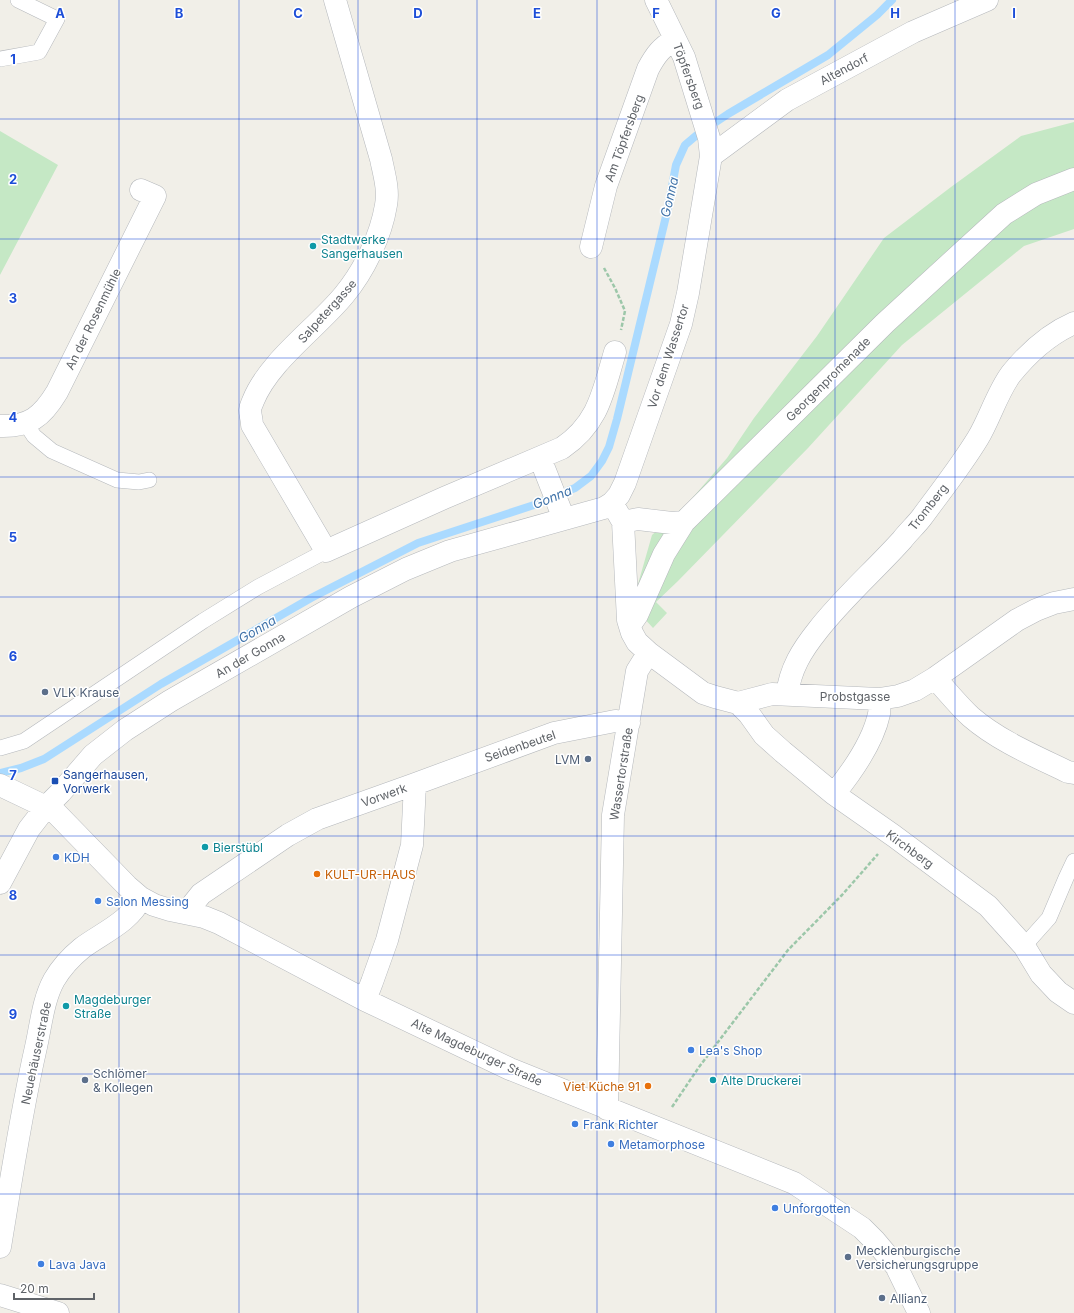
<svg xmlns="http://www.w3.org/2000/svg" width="1074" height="1313" font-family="Inter,sans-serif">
<rect width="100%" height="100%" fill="#f1efe8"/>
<path fill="#c5e8c5" d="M 1074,122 L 1074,229 L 1024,246 L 902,345 L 808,448 L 678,581 L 656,602 L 667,613 L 653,628 L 632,605 L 652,535 L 688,503 L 727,458 L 754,418 L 817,336 L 884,238 L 951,187 L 1021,136 Z
M 0,131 L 58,165 L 0,275 Z"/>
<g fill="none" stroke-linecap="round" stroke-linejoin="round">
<path stroke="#aadaff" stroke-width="8" d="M 0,773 L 21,768 L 44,759 L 161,684 L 311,598 L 418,543 L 534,505 L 575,488 L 591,476 L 602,461 L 609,447 L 617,419 L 668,208 L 676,165 L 685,145 L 698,134 L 728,114 L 828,55 L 877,15 L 892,0"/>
<defs>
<path id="lane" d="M 0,59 L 39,52 L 57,19 L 18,0
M 26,424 L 34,436 L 52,451 L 117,480 L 139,482 L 149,480
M 0,748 L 24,741 L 203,621 L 258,587 L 326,551
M 1024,946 L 1049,918 L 1066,878 L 1074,861"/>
<path id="street" d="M 335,0 L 381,159 C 384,174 389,190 386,205 C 381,236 364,271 344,295 C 316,329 269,361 253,401 C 252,404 250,407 250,410 C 250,414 252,420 252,425 L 326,551 L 444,498 L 562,448 C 599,423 603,392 615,352
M 711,156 L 787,100 L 913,32 L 987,0
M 591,247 L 606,186 L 648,69 C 656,54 661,48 675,39
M 0,426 C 29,427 42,417 57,392 L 155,196 L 141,190
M 540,458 L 564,519
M 612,503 L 623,522 L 628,620 L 632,633 L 637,642 L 649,653 L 703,693 L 715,697 L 738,703 L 772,694 L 879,699 L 898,696 L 915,690 L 935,678 L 1017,620 L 1036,610 L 1054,603 L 1074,599
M 623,522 L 638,519 L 672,523 L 684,522
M 630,625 L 637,615 L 664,554 L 684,522 L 885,323 L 1004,214 L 1036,194 L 1074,179
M 935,678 C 947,691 958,705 971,717 C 999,741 1035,756 1068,772 L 1074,773
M 787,695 C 790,669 802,650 818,630 C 843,598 874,571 902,540 C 908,532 916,525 922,517 C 941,491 961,466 978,438 C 990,418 997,393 1011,374 C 1028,353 1049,334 1074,323
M 738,703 L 749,714 L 764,735 L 783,752 L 834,794 L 894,836 L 988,906 L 1024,946 L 1041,974 L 1058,992 L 1074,1003
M 415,784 L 554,733 L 615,721 L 629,723
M 0,785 L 46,807 L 56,813 L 127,886 L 141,898 L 154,905 L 170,910 L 204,917 L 219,923 L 365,1000 L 510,1069 L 794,1183 L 862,1228 L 875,1241 L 896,1266 L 919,1313
M 834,794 C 851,773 873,742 879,714 C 880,709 879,704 879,699
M 0,883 L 29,829 L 46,807 L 61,792 L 93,755 L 125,730 L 170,701 L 351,597 L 406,569 L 450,551 L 604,508 L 612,503 L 619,495 L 625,483 L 681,324 L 688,293 L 711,156 L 709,138 L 684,57 L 656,0
M 190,914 L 193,904 L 201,894 L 288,835 L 317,819 L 415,784 L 412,845 L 387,940 L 372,982 L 365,1000
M 607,1109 L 613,815 L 637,671 L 642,663 L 649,653
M 0,1247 C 11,1180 21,1113 36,1047 C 41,1025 43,1000 54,980 C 61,968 71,957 82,948 C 102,933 130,922 141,898
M 0,1295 L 58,1313"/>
</defs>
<use href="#lane" stroke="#b5b8bc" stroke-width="16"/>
<use href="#street" stroke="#b5b8bc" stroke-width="23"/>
<path stroke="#9cc7a9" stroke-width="2.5" stroke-dasharray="4 2" stroke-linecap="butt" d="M 604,268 L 615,288 L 625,311 L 621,330
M 672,1107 L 699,1067 L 788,950 L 842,895 L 878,854"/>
<use href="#lane" stroke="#fff" stroke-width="15"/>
<use href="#street" stroke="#fff" stroke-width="22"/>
</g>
<path fill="none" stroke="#1d4ed8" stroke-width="1" stroke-opacity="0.55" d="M 119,0 L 119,1313M 239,0 L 239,1313M 358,0 L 358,1313M 477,0 L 477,1313M 597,0 L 597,1313M 716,0 L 716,1313M 835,0 L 835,1313M 955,0 L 955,1313M 0,119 L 1074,119M 0,239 L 1074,239M 0,358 L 1074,358M 0,477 L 1074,477M 0,597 L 1074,597M 0,716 L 1074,716M 0,836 L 1074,836M 0,955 L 1074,955M 0,1074 L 1074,1074M 0,1194 L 1074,1194"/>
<g fill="#0f9aa8" stroke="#fff" stroke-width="1.5">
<circle cx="313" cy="246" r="4"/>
<circle cx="205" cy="847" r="4"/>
<circle cx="66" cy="1006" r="4"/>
<circle cx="713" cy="1080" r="4"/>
</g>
<g fill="#5c6f8a" stroke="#fff" stroke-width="1.5">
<circle cx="45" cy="692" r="4"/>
<circle cx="588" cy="759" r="4"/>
<circle cx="85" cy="1080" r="4"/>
<circle cx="848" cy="1257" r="4"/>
<circle cx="882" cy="1298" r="4"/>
</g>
<rect fill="#1a4fb4" stroke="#fff" stroke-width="1.5" x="51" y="777" width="8" height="8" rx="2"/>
<g fill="#3f7fe0" stroke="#fff" stroke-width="1.5">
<circle cx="56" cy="857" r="4"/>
<circle cx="98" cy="901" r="4"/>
<circle cx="691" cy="1050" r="4"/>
<circle cx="575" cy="1124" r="4"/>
<circle cx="611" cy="1144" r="4"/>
<circle cx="775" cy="1208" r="4"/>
<circle cx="41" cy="1264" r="4"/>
</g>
<g fill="#e8710a" stroke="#fff" stroke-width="1.5">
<circle cx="317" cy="874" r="4"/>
<circle cx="648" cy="1086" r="4"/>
</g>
<g text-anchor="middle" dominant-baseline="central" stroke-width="3" stroke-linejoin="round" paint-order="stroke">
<g font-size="12" fill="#5f6368" stroke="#fff">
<text transform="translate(844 69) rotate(-28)">Altendorf</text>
<text transform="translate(689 76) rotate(70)">Töpfersberg</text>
<text transform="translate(624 138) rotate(-70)">Am Töpfersberg</text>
<text transform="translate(327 311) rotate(-48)">Salpetergasse</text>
<text transform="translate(93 319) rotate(-64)">An der Rosenmühle</text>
<text transform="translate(668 356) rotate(-72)">Vor dem Wassertor</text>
<text transform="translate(828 379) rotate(-45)">Georgenpromenade</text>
<text transform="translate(928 507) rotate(-52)">Tromberg</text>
<text transform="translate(250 655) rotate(-30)">An der Gonna</text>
<text x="855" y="696">Probstgasse</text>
<text transform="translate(520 746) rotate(-19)">Seidenbeutel</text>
<text transform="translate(621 774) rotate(-81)">Wassertorstraße</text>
<text transform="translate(384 795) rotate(-20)">Vorwerk</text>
<text transform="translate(910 849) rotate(36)">Kirchberg</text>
<text transform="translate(477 1052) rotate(25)">Alte Magdeburger Straße</text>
<text transform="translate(36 1053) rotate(-78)">Neuehäuserstraße</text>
</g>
<g font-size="12" fill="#0d838f" stroke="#fff" text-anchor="start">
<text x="321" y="239">Stadtwerke<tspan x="321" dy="14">Sangerhausen</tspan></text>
<text x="213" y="847">Bierstübl</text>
<text x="74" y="999">Magdeburger<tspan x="74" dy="14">Straße</tspan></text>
<text x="721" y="1080">Alte Druckerei</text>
</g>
<g font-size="12" fill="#4e5e75" stroke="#fff" text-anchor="start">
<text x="53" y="692">VLK Krause</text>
<text x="580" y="759" text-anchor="end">LVM</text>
<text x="93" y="1073">Schlömer<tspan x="93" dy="14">&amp; Kollegen</tspan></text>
<text x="856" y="1250">Mecklenburgische<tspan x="856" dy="14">Versicherungsgruppe</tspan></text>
<text x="890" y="1298">Allianz</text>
</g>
<g font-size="12" fill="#164399" stroke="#fff" text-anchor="start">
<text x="63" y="774">Sangerhausen,<tspan x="63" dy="14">Vorwerk</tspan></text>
</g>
<g font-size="12" fill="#366cbe" stroke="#fff" text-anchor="start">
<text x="64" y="857">KDH</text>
<text x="106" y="901">Salon Messing</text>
<text x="699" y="1050">Lea's Shop</text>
<text x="583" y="1124">Frank Richter</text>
<text x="619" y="1144">Metamorphose</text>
<text x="783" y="1208">Unforgotten</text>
<text x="49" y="1264">Lava Java</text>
</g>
<g font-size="12" fill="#c56008" stroke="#fff" text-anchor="start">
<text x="325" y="874">KULT-UR-HAUS</text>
<text x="640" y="1086" text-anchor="end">Viet Küche 91</text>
</g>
<g font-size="13" font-style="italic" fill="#4174aa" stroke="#fff">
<text transform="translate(669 197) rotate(-77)">Gonna</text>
<text transform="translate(552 497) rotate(-22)">Gonna</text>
<text transform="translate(257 629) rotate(-30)">Gonna</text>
</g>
</g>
<g font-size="13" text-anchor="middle" font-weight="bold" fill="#1d4ed8" stroke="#fff" stroke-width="3" stroke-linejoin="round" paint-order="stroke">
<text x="60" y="18">A</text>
<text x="179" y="18">B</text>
<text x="298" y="18">C</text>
<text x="418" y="18">D</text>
<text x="537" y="18">E</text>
<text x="656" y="18">F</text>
<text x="776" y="18">G</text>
<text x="895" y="18">H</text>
<text x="1014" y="18">I</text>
<text x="13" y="64">1</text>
<text x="13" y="184">2</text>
<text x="13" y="303">3</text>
<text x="13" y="422">4</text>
<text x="13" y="542">5</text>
<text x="13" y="661">6</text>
<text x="13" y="780">7</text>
<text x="13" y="900">8</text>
<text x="13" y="1019">9</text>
</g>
<path d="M14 1293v6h80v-6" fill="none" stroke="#5f6368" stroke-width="2"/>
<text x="20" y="1293" font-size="12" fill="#5f6368" stroke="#ffffff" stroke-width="3" paint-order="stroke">20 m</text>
</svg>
